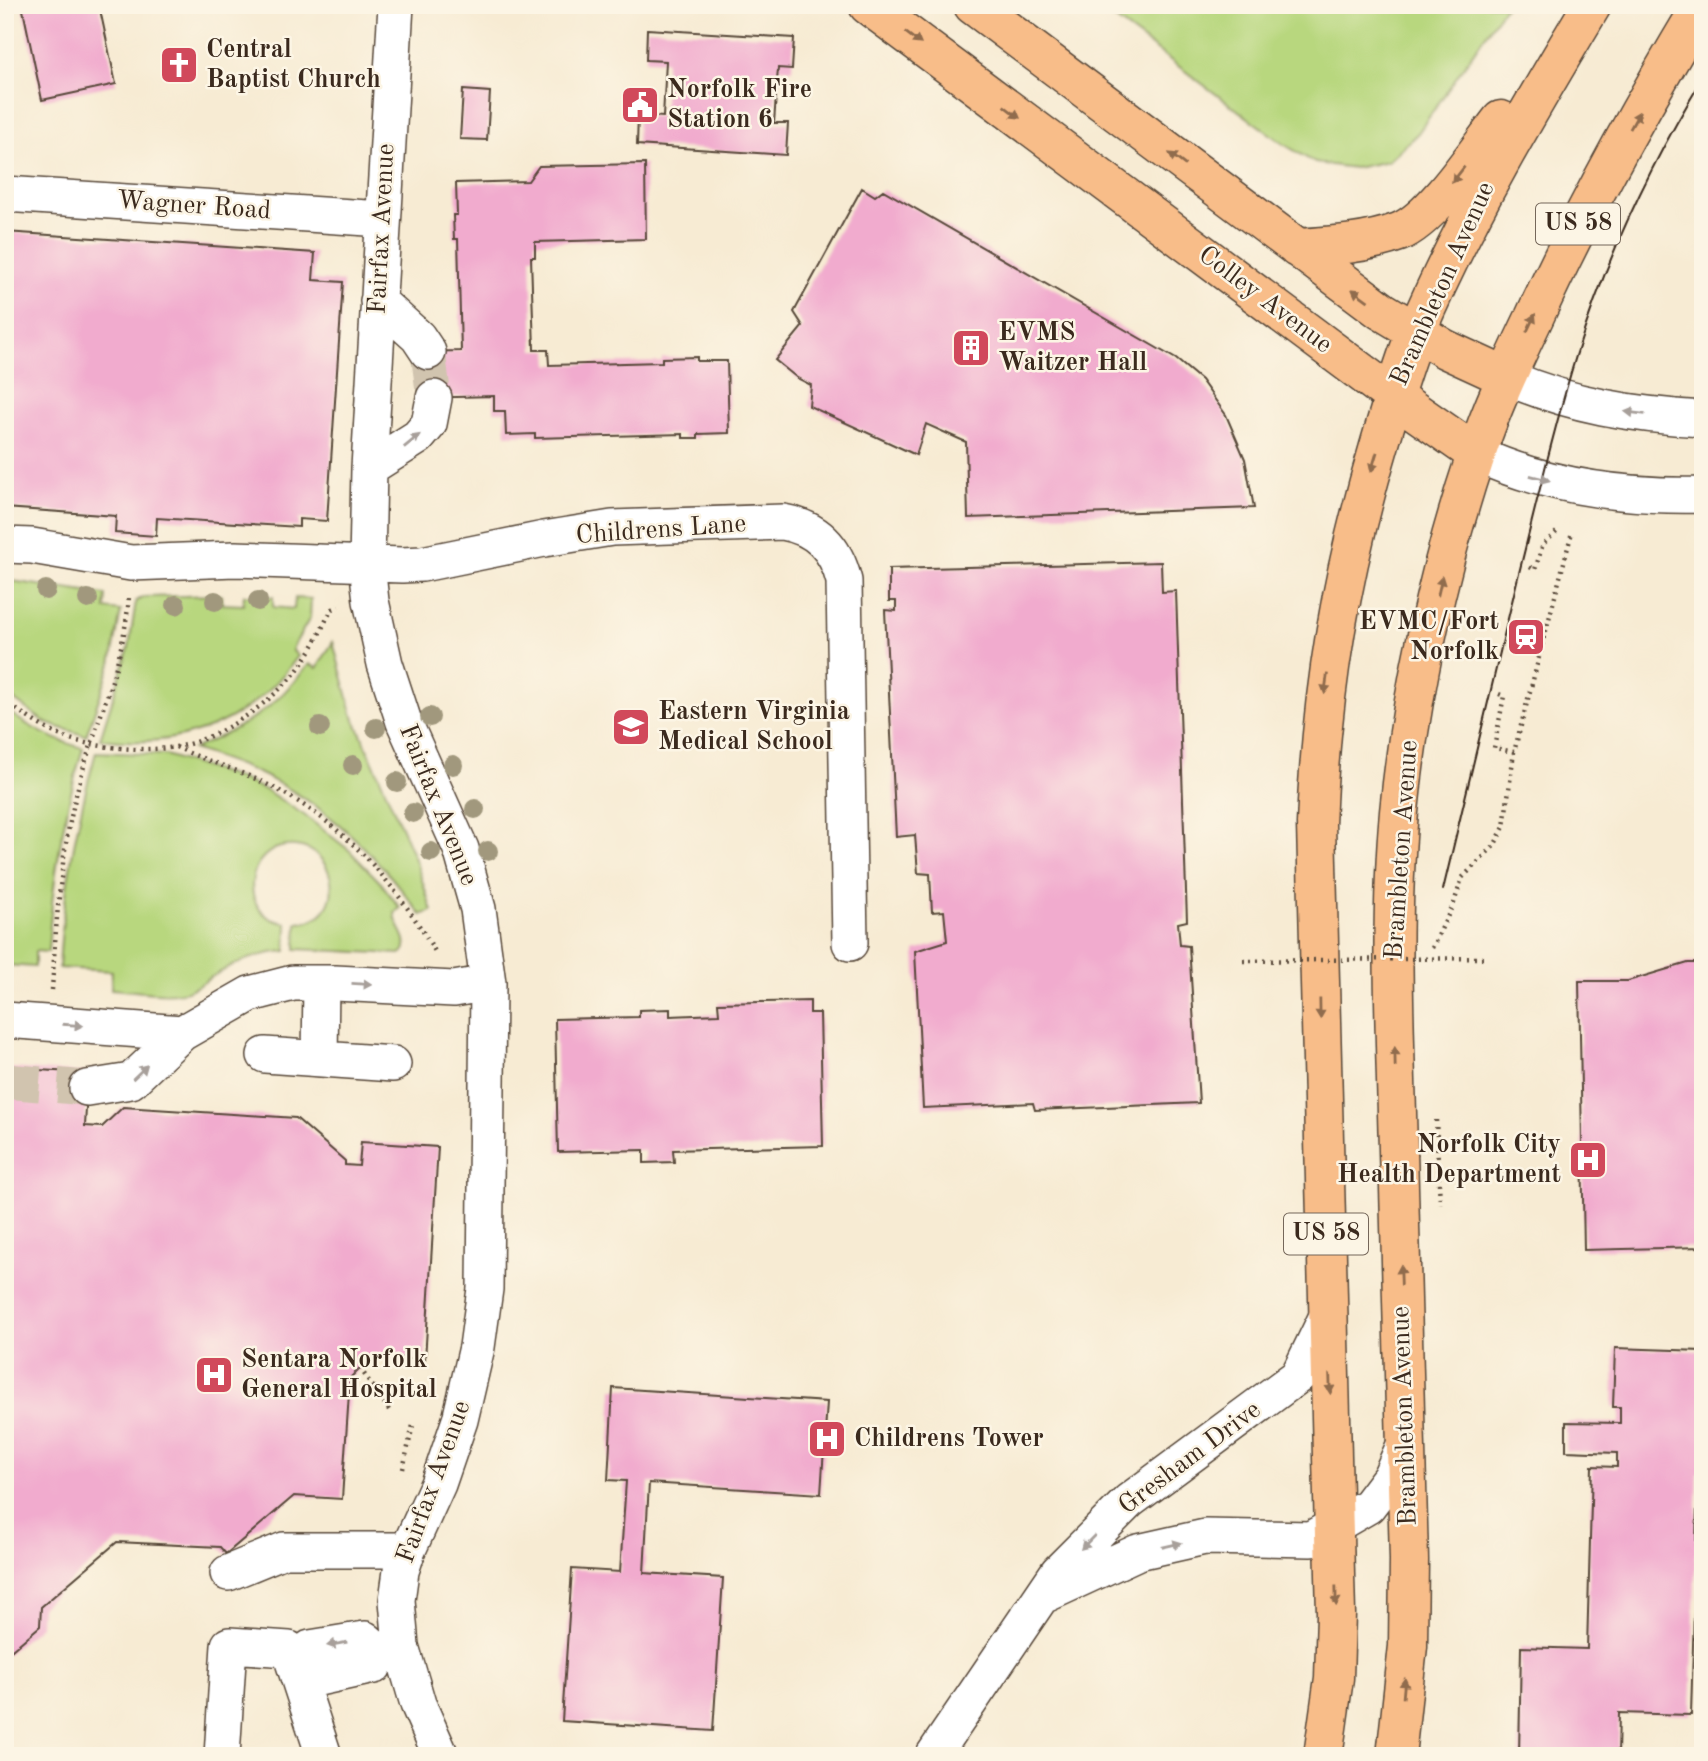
<svg xmlns="http://www.w3.org/2000/svg" width="1708" height="1761" font-family="'Old Standard TT',serif">
<rect width="100%" height="100%" fill="#fcf5e5"/>
<filter id="ink" filterUnits="userSpaceOnUse"><feTurbulence type="fractalNoise" baseFrequency=".0143" numOctaves="2"/><feDisplacementMap in="SourceGraphic" scale="14" xChannelSelector="R" yChannelSelector="G"/><feConvolveMatrix kernelMatrix="1 2 1 2 8 2 1 2 1" color-interpolation-filters="sRGB"/></filter>
<filter id="wash" filterUnits="userSpaceOnUse"><feTurbulence type="fractalNoise" baseFrequency=".00686" numOctaves="4" result="noise"/><feDisplacementMap in="SourceGraphic" scale="28" xChannelSelector="R" yChannelSelector="G"/><feGaussianBlur stdDeviation="1.57" result="paint"/><feColorMatrix in="noise" values="0 0 0 0 0 0 0 0 0 0 0 0 0 0 0 0 0 1.4 0 .05"/><feComposite in="paint" operator="in"/></filter>
<g filter="url(#wash)">
<rect width="100%" height="100%" fill="#f7ebd3"/>
<path fill="#b8d77e" stroke="#7a804e" stroke-width="2" d="M 1096,5 L 1506,5 L 1418,133 L 1388,161 L 1355,168 L 1315,163 L 1282,143 Z
M 5,580 L 106,595 L 105,609 L 121,611 L 111,664 L 86,736 L 46,723 L 5,693 Z
M 221,595 L 222,604 L 243,605 L 244,595 L 273,597 L 273,607 L 294,609 L 295,598 L 311,599 L 310,618 L 293,647 L 293,651 L 298,656 C 251,723 180,750 100,739 L 129,647 L 136,601 L 144,597 Z
M 333,642 L 352,713 L 415,859 L 432,911 L 421,915 C 382,862 337,814 278,783 C 251,768 222,759 193,749 C 246,726 273,710 309,664 L 317,668 Z
M 5,709 C 29,728 53,740 83,748 C 63,815 52,882 48,952 L 35,951 L 35,967 L 5,965 Z
M 96,752 L 166,755 L 241,779 L 267,791 L 304,815 L 349,850 L 381,883 L 400,908 L 395,913 C 395,928 410,936 404,951 L 400,954 L 296,949 L 297,923 C 348,921 339,849 295,846 C 243,842 236,919 287,923 L 286,951 C 261,953 236,962 215,975 C 206,980 197,988 187,991 C 168,997 132,990 111,989 L 112,971 L 59,968 C 63,893 76,823 96,752 Z"/>
<g id="blocks">
<path fill="#f1abce" d="M 22,5 L 99,5 L 116,84 L 42,100 Z
M 647,29 L 794,38 L 792,69 L 778,68 L 774,123 L 788,123 L 786,155 L 637,145 L 638,115 L 663,117 L 666,61 L 646,60 Z
M 463,90 L 490,92 L 487,140 L 460,139 Z
M 645,164 L 646,239 L 535,242 L 535,257 L 531,257 L 534,350 L 548,350 L 549,365 L 662,362 L 662,358 L 697,357 L 697,361 L 727,361 L 729,433 L 698,434 L 698,438 L 683,438 L 683,434 L 535,438 L 535,434 L 506,435 L 505,411 L 494,411 L 494,396 L 418,398 L 416,352 L 461,351 L 458,239 L 454,239 L 453,215 L 457,215 L 456,183 L 528,181 L 539,166 Z
M 862,188 L 875,196 L 883,190 L 1176,359 L 1201,380 L 1226,415 L 1245,459 L 1254,508 L 968,518 L 966,442 L 926,424 L 916,455 L 809,406 L 811,385 L 797,378 L 775,360 L 803,326 L 794,312 Z
M 5,232 L 315,253 L 313,280 L 343,282 L 327,521 L 299,519 L 299,527 L 157,518 L 156,536 L 115,533 L 116,516 L 5,508 Z
M 1161,562 L 1162,592 L 1176,591 L 1187,921 L 1178,923 L 1180,945 L 1189,946 L 1199,1103 L 1035,1110 L 1033,1103 L 923,1108 L 915,951 L 947,941 L 944,911 L 932,912 L 930,874 L 918,873 L 915,835 L 896,837 L 885,610 L 896,611 L 896,601 L 889,601 L 889,569 Z
M 1688,963 L 1703,963 L 1703,1247 L 1584,1250 L 1579,981 L 1628,981 Z
M 810,1001 L 810,1013 L 820,1013 L 823,1146 L 673,1150 L 674,1162 L 644,1163 L 644,1150 L 558,1152 L 555,1019 L 639,1017 L 639,1010 L 670,1009 L 670,1016 L 719,1014 L 718,1003 Z
M 5,1068 L 88,1073 L 85,1126 L 102,1127 L 123,1107 L 296,1118 L 345,1161 L 345,1165 L 359,1166 L 361,1142 L 438,1147 L 425,1360 L 372,1356 L 350,1378 L 342,1499 L 294,1496 L 226,1554 L 220,1547 L 117,1542 L 41,1607 L 40,1626 L 5,1656 Z
M 1615,1348 L 1703,1351 L 1703,1473 L 1698,1473 L 1691,1715 L 1619,1713 L 1618,1756 L 1519,1756 L 1521,1647 L 1587,1649 L 1592,1466 L 1617,1467 L 1617,1453 L 1566,1451 L 1566,1422 L 1620,1423 L 1620,1407 L 1613,1407 Z
M 613,1388 L 827,1402 L 821,1494 L 649,1483 L 644,1573 L 723,1578 L 713,1731 L 562,1721 L 572,1569 L 620,1572 L 626,1481 L 608,1480 Z"/>
</g>
</g>
<g filter="url(#ink)">
<use href="#blocks" fill-opacity="0" stroke="#574739" stroke-width="2"/>
<g fill="none" stroke-linecap="round" stroke-linejoin="round">
<path stroke="#d1c4af" stroke-width="35" stroke-dasharray="35 18" stroke-linecap="butt" d="M 428,352 L 434,398
M 5,1081 L 87,1088"/>
<defs>
<path id="minor" d="M 396,5 L 369,468 L 367,565 L 371,601 L 385,664 L 404,722 L 461,849 L 478,909 L 488,983 L 485,1289 L 477,1347 L 460,1420 L 438,1484 L 408,1550 L 401,1571 L 397,1600 L 401,1646 L 418,1704 L 441,1756
M 5,194 L 383,219
M 378,301 L 418,337 L 428,352
M 1506,377 C 1570,405 1634,415 1703,419
M 1476,454 C 1547,487 1625,497 1703,495
M 369,468 L 418,437 L 429,424 L 434,398
M 5,545 L 32,546 L 131,563 L 235,559 L 402,565 L 422,564 L 544,539 L 612,528 L 783,522 C 817,528 836,548 844,581 L 850,943
M 5,1020 L 182,1033 L 250,994 L 293,983 L 335,983 L 454,989 L 488,983
M 265,1055 L 393,1064
M 320,1059 L 321,983
M 87,1088 L 131,1081 L 182,1033
M 228,1573 L 284,1550 L 408,1550
M 1047,1594 L 1138,1552 L 1205,1537 L 1311,1539 L 1368,1506 L 1390,1477 L 1406,1441
M 305,1666 L 310,1648 L 365,1639 L 379,1651
M 305,1666 L 319,1678 L 374,1666 L 379,1651
M 222,1756 L 229,1645 L 289,1649 L 324,1756
M 933,1756 L 1058,1572 L 1129,1501 L 1298,1376 L 1328,1314"/>
<path id="major" d="M 868,5 L 1393,396 L 1476,454
M 973,5 L 1382,311 L 1445,349 L 1506,377
M 1297,248 C 1331,246 1367,244 1399,232 C 1433,219 1478,149 1501,120
M 1323,1756 L 1334,1678 L 1336,1614 L 1316,824 C 1321,691 1342,570 1380,443 C 1391,406 1401,368 1416,332 C 1465,218 1528,112 1592,5
M 1396,1756 L 1408,1646 L 1409,1560 C 1406,1411 1400,1262 1397,1113 C 1394,1013 1390,912 1399,812 C 1410,696 1439,565 1476,455 C 1491,409 1512,364 1533,320 C 1582,212 1640,108 1702,5"/>
</defs>
<use href="#minor" stroke="#574739" stroke-width="38"/>
<use href="#major" stroke="#574739" stroke-width="41"/>
<path stroke="#574739" stroke-width="4.5" stroke-dasharray="2 5" stroke-linecap="butt" d="M 1530,567 L 1535,570 L 1543,544 L 1560,529
M 1499,694 L 1504,696 L 1494,748 L 1514,752
M 5,701 C 23,714 43,729 64,737 C 95,748 143,752 176,747 C 217,740 270,704 296,672 C 309,655 319,635 328,616 L 333,609 L 339,607
M 176,747 C 203,760 233,768 260,781 C 340,818 393,879 436,953
M 1432,948 L 1454,903 L 1462,878 L 1494,846 L 1504,827 L 1514,752 L 1572,532
M 52,990 C 56,924 60,859 76,795 C 93,728 124,666 129,596
M 1436,1120 L 1440,1204
M 360,1368 L 389,1410
M 403,1469 L 413,1425"/>
<use href="#minor" stroke="#fff" stroke-width="35"/>
<use href="#major" stroke="#f8bd89" stroke-width="38"/>
<path stroke="#3b2a1e" stroke-width="2" d="M 1443,890 C 1468,787 1492,684 1517,581 C 1536,506 1553,430 1576,356 C 1606,259 1650,165 1703,78"/>
<path stroke="#574739" stroke-width="4.5" stroke-dasharray="2 5" stroke-linecap="butt" d="M 1243,961 L 1484,958"/>
</g>
<g fill="#a1987d">
<circle cx="46" cy="590" r="10"/>
<circle cx="88" cy="599" r="10"/>
<circle cx="215" cy="601" r="10"/>
<circle cx="258" cy="601" r="10"/>
<circle cx="176" cy="605" r="10"/>
<circle cx="430" cy="717" r="10"/>
<circle cx="320" cy="727" r="10"/>
<circle cx="376" cy="728" r="10"/>
<circle cx="353" cy="765" r="10"/>
<circle cx="453" cy="765" r="10"/>
<circle cx="397" cy="782" r="10"/>
<circle cx="475" cy="809" r="10"/>
<circle cx="413" cy="813" r="10"/>
<circle cx="488" cy="851" r="10"/>
<circle cx="431" cy="852" r="10"/>
</g>
<defs><path id="oneway-solid" d="M-6-.8H1V-3.2L6.5 0L1 3.2V.8H-6Z" transform="scale(1.75)"/></defs>
<g fill="#906c4e">
<use href="#oneway-solid" transform="translate(913 38) rotate(37)"/>
<use href="#oneway-solid" transform="translate(1012 112) rotate(37)"/>
<use href="#oneway-solid" transform="translate(1635 120) rotate(-61)"/>
<use href="#oneway-solid" transform="translate(1177 159) rotate(-143)"/>
<use href="#oneway-solid" transform="translate(1458 175) rotate(128)"/>
<use href="#oneway-solid" transform="translate(1360 295) rotate(-144)"/>
<use href="#oneway-solid" transform="translate(1531 323) rotate(-65)"/>
<use href="#oneway-solid" transform="translate(1374 462) rotate(107)"/>
<use href="#oneway-solid" transform="translate(1440 586) rotate(-77)"/>
<use href="#oneway-solid" transform="translate(1326 684) rotate(98)"/>
<use href="#oneway-solid" transform="translate(1320 1009) rotate(89)"/>
<use href="#oneway-solid" transform="translate(1395 1057) rotate(-91)"/>
<use href="#oneway-solid" transform="translate(1401 1275) rotate(-92)"/>
<use href="#oneway-solid" transform="translate(1330 1384) rotate(88)"/>
<use href="#oneway-solid" transform="translate(1336 1596) rotate(89)"/>
<use href="#oneway-solid" transform="translate(1404 1688) rotate(-85)"/>
</g>
<g fill="#a79f9a">
<use href="#oneway-solid" transform="translate(1635 413) rotate(-173)"/>
<use href="#oneway-solid" transform="translate(412 441) rotate(-39)"/>
<use href="#oneway-solid" transform="translate(1540 478) rotate(15)"/>
<use href="#oneway-solid" transform="translate(362 984) rotate(3)"/>
<use href="#oneway-solid" transform="translate(73 1025) rotate(4)"/>
<use href="#oneway-solid" transform="translate(140 1072) rotate(-44)"/>
<use href="#oneway-solid" transform="translate(1088 1542) rotate(135)"/>
<use href="#oneway-solid" transform="translate(1172 1545) rotate(-13)"/>
<use href="#oneway-solid" transform="translate(337 1644) rotate(170)"/>
</g>
</g>
<defs>
<symbol id="church-square" viewBox="-11 -11 22 22"><rect x="-9" y="-9" width="18" height="18" rx="4" fill="#d1495b" stroke="#fcf5e5"/><path d="M-1.2-6h2.4v3.5h3.3v2.4h-3.3V6h-2.4V-.1h-3.3v-2.4h3.3Z" fill="#fff"/></symbol>
<symbol id="civic-square" viewBox="-11 -11 22 22"><rect x="-9" y="-9" width="18" height="18" rx="4" fill="#d1495b" stroke="#fcf5e5"/><path d="M-.6-6.5H3V-4.5H.6V-3L4-1V1h2V6H-6V1h2V-1L-.6-3ZM-1.2 2.5V6h2.4V2.5Z" fill="#fff"/></symbol>
<symbol id="building-square" viewBox="-11 -11 22 22"><rect x="-9" y="-9" width="18" height="18" rx="4" fill="#d1495b" stroke="#fcf5e5"/><path d="M-4-6H4V6H1V3H-1V6H-4ZM-2.5-4.3h1.7v1.8h-1.7ZM.8-4.3h1.7v1.8H.8ZM-2.5-1h1.7V.8h-1.7ZM.8-1h1.7V.8H.8Z" fill="#fff"/></symbol>
<symbol id="station-square" viewBox="-11 -11 22 22"><rect x="-9" y="-9" width="18" height="18" rx="4" fill="#d1495b" stroke="#fcf5e5"/><path d="M-3-6H3Q5-6 5-4V2Q5 4 3 4L4.5 6H3L1.5 4h-3L-3 6H-4.5L-3 4Q-5 4-5 2V-4Q-5-6-3-6ZM-3.5-4v3h7v-3ZM-3.5 1v1.5H-2V1ZM2 1v1.5H3.5V1Z" fill="#fff"/></symbol>
<symbol id="university-square" viewBox="-11 -11 22 22"><rect x="-9" y="-9" width="18" height="18" rx="4" fill="#d1495b" stroke="#fcf5e5"/><path d="M0-5L7-2L0 1L-7-2ZM-4 1L0 2.5L4 1V4Q0 6-4 4Z" fill="#fff"/></symbol>
<symbol id="hospital-square" viewBox="-11 -11 22 22"><rect x="-9" y="-9" width="18" height="18" rx="4" fill="#d1495b" stroke="#fcf5e5"/><path d="M-5-5h3v3.5h4V-5h3V5h-3V1.5h-4V5h-3Z" fill="#fff"/></symbol>
</defs>
<g fill-rule="evenodd">
<use href="#church-square" x="157" y="43" width="44" height="44"/>
<use href="#civic-square" x="618" y="83" width="44" height="44"/>
<use href="#building-square" x="949" y="326" width="44" height="44"/>
<use href="#station-square" x="1504" y="615" width="44" height="44"/>
<use href="#university-square" x="609" y="705" width="44" height="44"/>
<use href="#hospital-square" x="1566" y="1138" width="44" height="44"/>
<use href="#hospital-square" x="192" y="1353" width="44" height="44"/>
<use href="#hospital-square" x="805" y="1417" width="44" height="44"/>
</g>
<g text-anchor="middle" dominant-baseline="central" stroke-width="5" stroke-linejoin="round" paint-order="stroke">
<g fill="#fcf5e5" stroke="#75675a" stroke-width="2">
<rect x="1536" y="203.5" width="84" height="41" rx="5"/>
<rect x="1284" y="1213.5" width="84" height="41" rx="5"/>
</g>
<g font-size="24" font-weight="bold" fill="#3b2a1e">
<text x="1578" y="224">US 58</text>
<text x="1326" y="1234">US 58</text>
</g>
<g font-size="26" font-weight="bold" fill="#3b2a1e" stroke="#fcf5e5" text-anchor="start">
<text x="206" y="50">Central<tspan x="206" dy="30">Baptist Church</tspan></text>
<text x="667" y="90">Norfolk Fire<tspan x="667" dy="30">Station 6</tspan></text>
<text x="998" y="333">EVMS<tspan x="998" dy="30">Waitzer Hall</tspan></text>
<text x="1499" y="622" text-anchor="end">EVMC/Fort<tspan x="1499" dy="30">Norfolk</tspan></text>
<text x="658" y="712">Eastern Virginia<tspan x="658" dy="30">Medical School</tspan></text>
<text x="1561" y="1145" text-anchor="end">Norfolk City<tspan x="1561" dy="30">Health Department</tspan></text>
<text x="241" y="1360">Sentara Norfolk<tspan x="241" dy="30">General Hospital</tspan></text>
<text x="854" y="1439">Childrens Tower</text>
</g>
<g font-size="26" fill="#3b2a1e" stroke="#fcf5e5">
<text transform="translate(194 206) rotate(4)">Wagner Road</text>
<text transform="translate(382 229) rotate(-87)">Fairfax Avenue</text>
<text transform="translate(1443 284) rotate(-66)">Brambleton Avenue</text>
<text transform="translate(1265 300) rotate(37)">Colley Avenue</text>
<text transform="translate(661 530) rotate(-4)">Childrens Lane</text>
<text transform="translate(438 805) rotate(68)">Fairfax Avenue</text>
<text transform="translate(1402 850) rotate(-86)">Brambleton Avenue</text>
<text transform="translate(1405 1416) rotate(-92)">Brambleton Avenue</text>
<text transform="translate(1190 1458) rotate(-37)">Gresham Drive</text>
<text transform="translate(434 1482) rotate(-70)">Fairfax Avenue</text>
</g>
</g>
<rect width="1708" height="1761" fill="none" stroke="#fcf5e5" stroke-width="28"/>
</svg>
